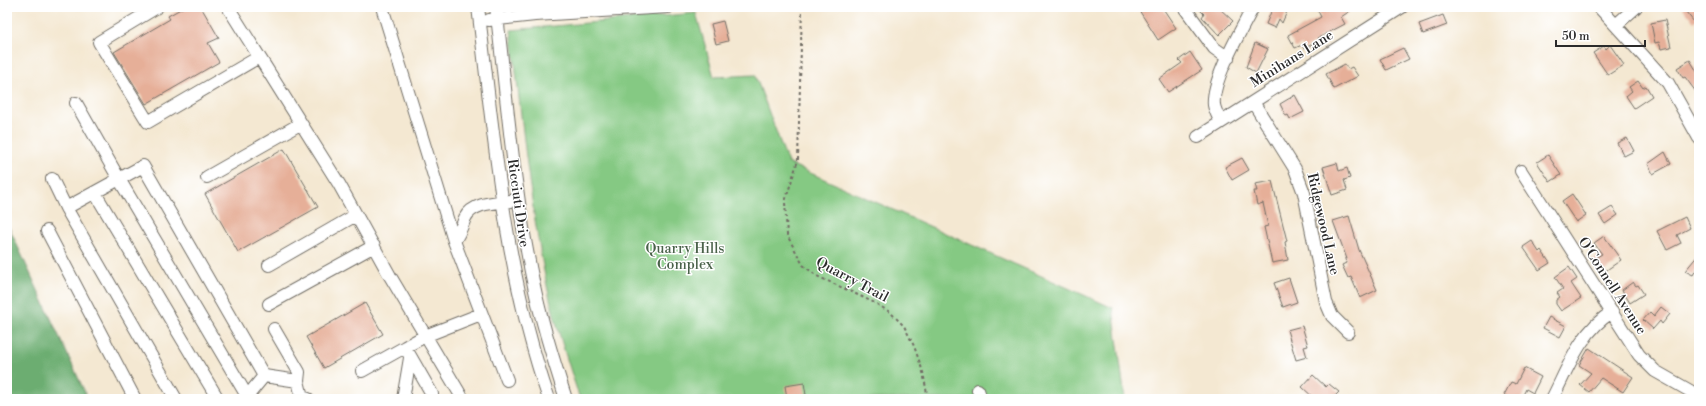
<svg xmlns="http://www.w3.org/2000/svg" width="1706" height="406" font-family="'Libre Bodoni',serif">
<rect width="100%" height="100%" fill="#fff"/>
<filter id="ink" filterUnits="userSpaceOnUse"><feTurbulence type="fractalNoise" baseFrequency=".025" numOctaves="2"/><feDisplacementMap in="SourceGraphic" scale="8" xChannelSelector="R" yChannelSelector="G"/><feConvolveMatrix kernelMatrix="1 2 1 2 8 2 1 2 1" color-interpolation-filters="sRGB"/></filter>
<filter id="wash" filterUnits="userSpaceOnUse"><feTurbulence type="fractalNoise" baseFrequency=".012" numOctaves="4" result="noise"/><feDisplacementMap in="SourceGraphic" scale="16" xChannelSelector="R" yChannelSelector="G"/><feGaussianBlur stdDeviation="0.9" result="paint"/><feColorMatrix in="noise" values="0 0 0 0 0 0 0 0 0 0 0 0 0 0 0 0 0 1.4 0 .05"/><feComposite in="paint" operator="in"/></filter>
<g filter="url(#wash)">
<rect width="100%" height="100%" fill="#f4e8d2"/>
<path fill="#85c983" stroke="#587a57" d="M 696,13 L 714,77 L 755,75 L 788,163 L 1113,308 L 1125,399 L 580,399 C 566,357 552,314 544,271 C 528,191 521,110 511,30 Z"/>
<path fill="#6cad71" stroke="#4c6c4e" d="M 7,223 L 88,399 L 7,399 Z"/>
<g id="blocks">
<path fill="#e6af98" d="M 184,7 L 201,7 L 219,38 L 208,43 L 219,62 L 146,104 L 114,52 L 170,19 L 168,16 Z
M 1137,7 L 1162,7 L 1176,28 L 1158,40 Z
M 1197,7 L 1218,7 L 1233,21 L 1219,35 L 1202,17 L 1204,14 Z
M 1273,7 L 1289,7 L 1282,23 L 1279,19 L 1275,28 L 1266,24 Z
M 1316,7 L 1356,7 L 1341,17 L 1345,24 L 1318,38 L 1319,40 L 1304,49 L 1302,45 L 1295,48 L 1288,35 L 1321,17 Z
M 1682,7 L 1699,7 L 1699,17 L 1694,22 Z
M 1443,15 L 1447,25 L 1423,34 L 1419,24 Z
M 1665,20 L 1671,47 L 1661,49 L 1659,42 L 1655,43 L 1651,23 Z
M 723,21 L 728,41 L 716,44 L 711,24 Z
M 1255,43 L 1268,49 L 1256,73 L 1246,67 Z
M 1610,45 L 1624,65 L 1608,75 L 1593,53 L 1604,46 L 1606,49 Z
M 1403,48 L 1409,59 L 1386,70 L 1380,59 Z
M 1190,52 L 1202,70 L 1168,92 L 1159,79 L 1182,63 L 1179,60 Z
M 1690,60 L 1699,75 L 1699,96 L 1685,77 L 1683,78 L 1677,68 Z
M 1345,64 L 1348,69 L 1352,67 L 1358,76 L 1334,89 L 1326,74 Z
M 1638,81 L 1643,88 L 1646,86 L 1652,96 L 1634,108 L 1626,96 L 1632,91 L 1629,87 Z
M 1295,95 L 1304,112 L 1290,119 L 1288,115 L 1286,116 L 1280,104 Z
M 1627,138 L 1634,151 L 1624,156 L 1617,143 Z
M 284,149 L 318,207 L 238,252 L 205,194 Z
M 1665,152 L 1671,164 L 1653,174 L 1648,164 Z
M 1548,155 L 1561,175 L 1550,182 L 1537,162 Z
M 1242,158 L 1249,170 L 1232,180 L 1225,167 Z
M 1337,163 L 1339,171 L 1347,168 L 1350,178 L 1344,180 L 1347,190 L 1332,195 L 1323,167 Z
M 1272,181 L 1287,241 L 1285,242 L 1288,260 L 1272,263 L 1264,227 L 1268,226 L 1263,203 L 1257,205 L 1254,191 L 1257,191 L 1255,184 Z
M 1572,194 L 1586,215 L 1576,222 L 1562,201 Z
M 1612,207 L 1618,215 L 1605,224 L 1599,215 Z
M 1349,216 L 1359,250 L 1377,290 L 1360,298 L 1351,277 L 1348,278 L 1342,265 L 1346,263 L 1345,259 L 1347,259 L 1333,221 Z
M 1685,217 L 1690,228 L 1677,235 L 1681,243 L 1667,250 L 1657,231 Z
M 1604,236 L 1621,260 L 1601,274 L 1592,260 L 1602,254 L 1594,243 Z
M 1532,241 L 1539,252 L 1541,250 L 1550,263 L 1539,270 L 1523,247 Z
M 1699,254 L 1699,265 L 1693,275 L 1685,271 Z
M 1569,267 L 1577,279 L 1571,283 L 1581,298 L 1561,311 L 1556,304 L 1556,300 L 1560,297 L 1557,293 L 1563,289 L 1555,277 Z
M 1289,278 L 1297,302 L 1283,307 L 1274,283 Z
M 1633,282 L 1636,286 L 1638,285 L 1644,294 L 1630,303 L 1622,290 Z
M 365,303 L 383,334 L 324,368 L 306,337 Z
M 1661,307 L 1670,314 L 1662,324 L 1660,321 L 1653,329 L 1643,320 L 1650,312 L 1654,316 Z
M 1549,317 L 1566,326 L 1560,337 L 1543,328 Z
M 1302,326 L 1308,346 L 1304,347 L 1307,357 L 1296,360 L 1287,330 Z
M 1589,348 L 1633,377 L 1623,392 L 1601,378 L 1589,392 L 1580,385 L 1591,373 L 1579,365 Z
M 1524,368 L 1541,377 L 1533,393 L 1526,389 L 1521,399 L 1512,399 L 1504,395 L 1511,382 L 1516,384 Z
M 1313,375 L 1326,387 L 1329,384 L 1339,392 L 1332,399 L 1315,399 L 1302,387 Z
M 804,383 L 806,395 L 787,398 L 785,386 Z"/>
</g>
</g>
<g filter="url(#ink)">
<use href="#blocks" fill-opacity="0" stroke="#716d65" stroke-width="1"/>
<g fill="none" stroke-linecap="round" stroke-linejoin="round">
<defs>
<path id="minor" d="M 157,7 L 99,42 L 148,122 L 259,57
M 228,7 L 339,184 L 390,276 L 463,399
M 382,7 L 454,241 L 507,380
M 478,7 C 494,139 505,273 549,399
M 496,7 C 507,100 514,194 534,286 C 542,324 554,362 566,399
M 1184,7 L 1214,48 L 1228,58
M 1599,7 L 1668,83 L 1699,138
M 489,20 L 535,15 L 668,7
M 1616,25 L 1636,7
M 1253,102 L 1295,169 L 1304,193 L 1326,302 L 1332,316 L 1348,332
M 76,103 L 119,179 L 247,396
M 1221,122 C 1218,116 1215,111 1214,105 C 1211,81 1242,29 1253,7
M 1198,137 L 1402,7
M 1521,171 L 1639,355 L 1655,371 L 1699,396
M 207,177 L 300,124
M 52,179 L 66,208
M 95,193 L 218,399
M 47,231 L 135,399
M 454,241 C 459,235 462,226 465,218 C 473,202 495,203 511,201
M 269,265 L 356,215
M 269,304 L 374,246
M 274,329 L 299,372 L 298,381 L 302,397 L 308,399
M 362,371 L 405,347
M 978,390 L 981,399
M 176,399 L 66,208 L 143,166 L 264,376 L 298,381
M 245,399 L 264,376
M 403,399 L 410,358
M 432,399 L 432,394 L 405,347 L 425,336 L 481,314
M 1552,399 C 1568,368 1580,332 1612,312"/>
</defs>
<use href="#minor" stroke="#716d65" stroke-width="14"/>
<path stroke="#716d65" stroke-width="2" stroke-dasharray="3 3" stroke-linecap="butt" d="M 802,7 L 798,160 L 785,202 L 787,235 L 803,265 L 817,276 L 873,302 L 890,312 L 904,326 L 914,346 L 923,372 L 928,399"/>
<use href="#minor" stroke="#fff" stroke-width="12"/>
</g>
</g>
<g text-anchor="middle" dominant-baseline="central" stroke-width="3" stroke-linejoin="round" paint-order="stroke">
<g font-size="14" fill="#2b2b2b" stroke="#fff">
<text transform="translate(1292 59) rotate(-32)">Minihans Lane</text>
<text transform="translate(518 203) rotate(82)">Ricciuti Drive</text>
<text transform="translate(1323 224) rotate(77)">Ridgewood Lane</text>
<text transform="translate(852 280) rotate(28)">Quarry Trail</text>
<text transform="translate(1612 286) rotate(57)">O'Connell Avenue</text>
</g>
<g font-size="14" fill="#4a624a" stroke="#fff">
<text x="685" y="249">Quarry Hills<tspan x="685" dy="16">Complex</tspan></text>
</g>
</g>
<rect width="1706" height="406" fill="none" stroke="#fff" stroke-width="24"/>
<path d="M1556 40v6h89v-6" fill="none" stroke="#2b2b2b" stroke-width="2"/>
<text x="1562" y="40" font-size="12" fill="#2b2b2b" stroke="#ffffff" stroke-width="3" paint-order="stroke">50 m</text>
</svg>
